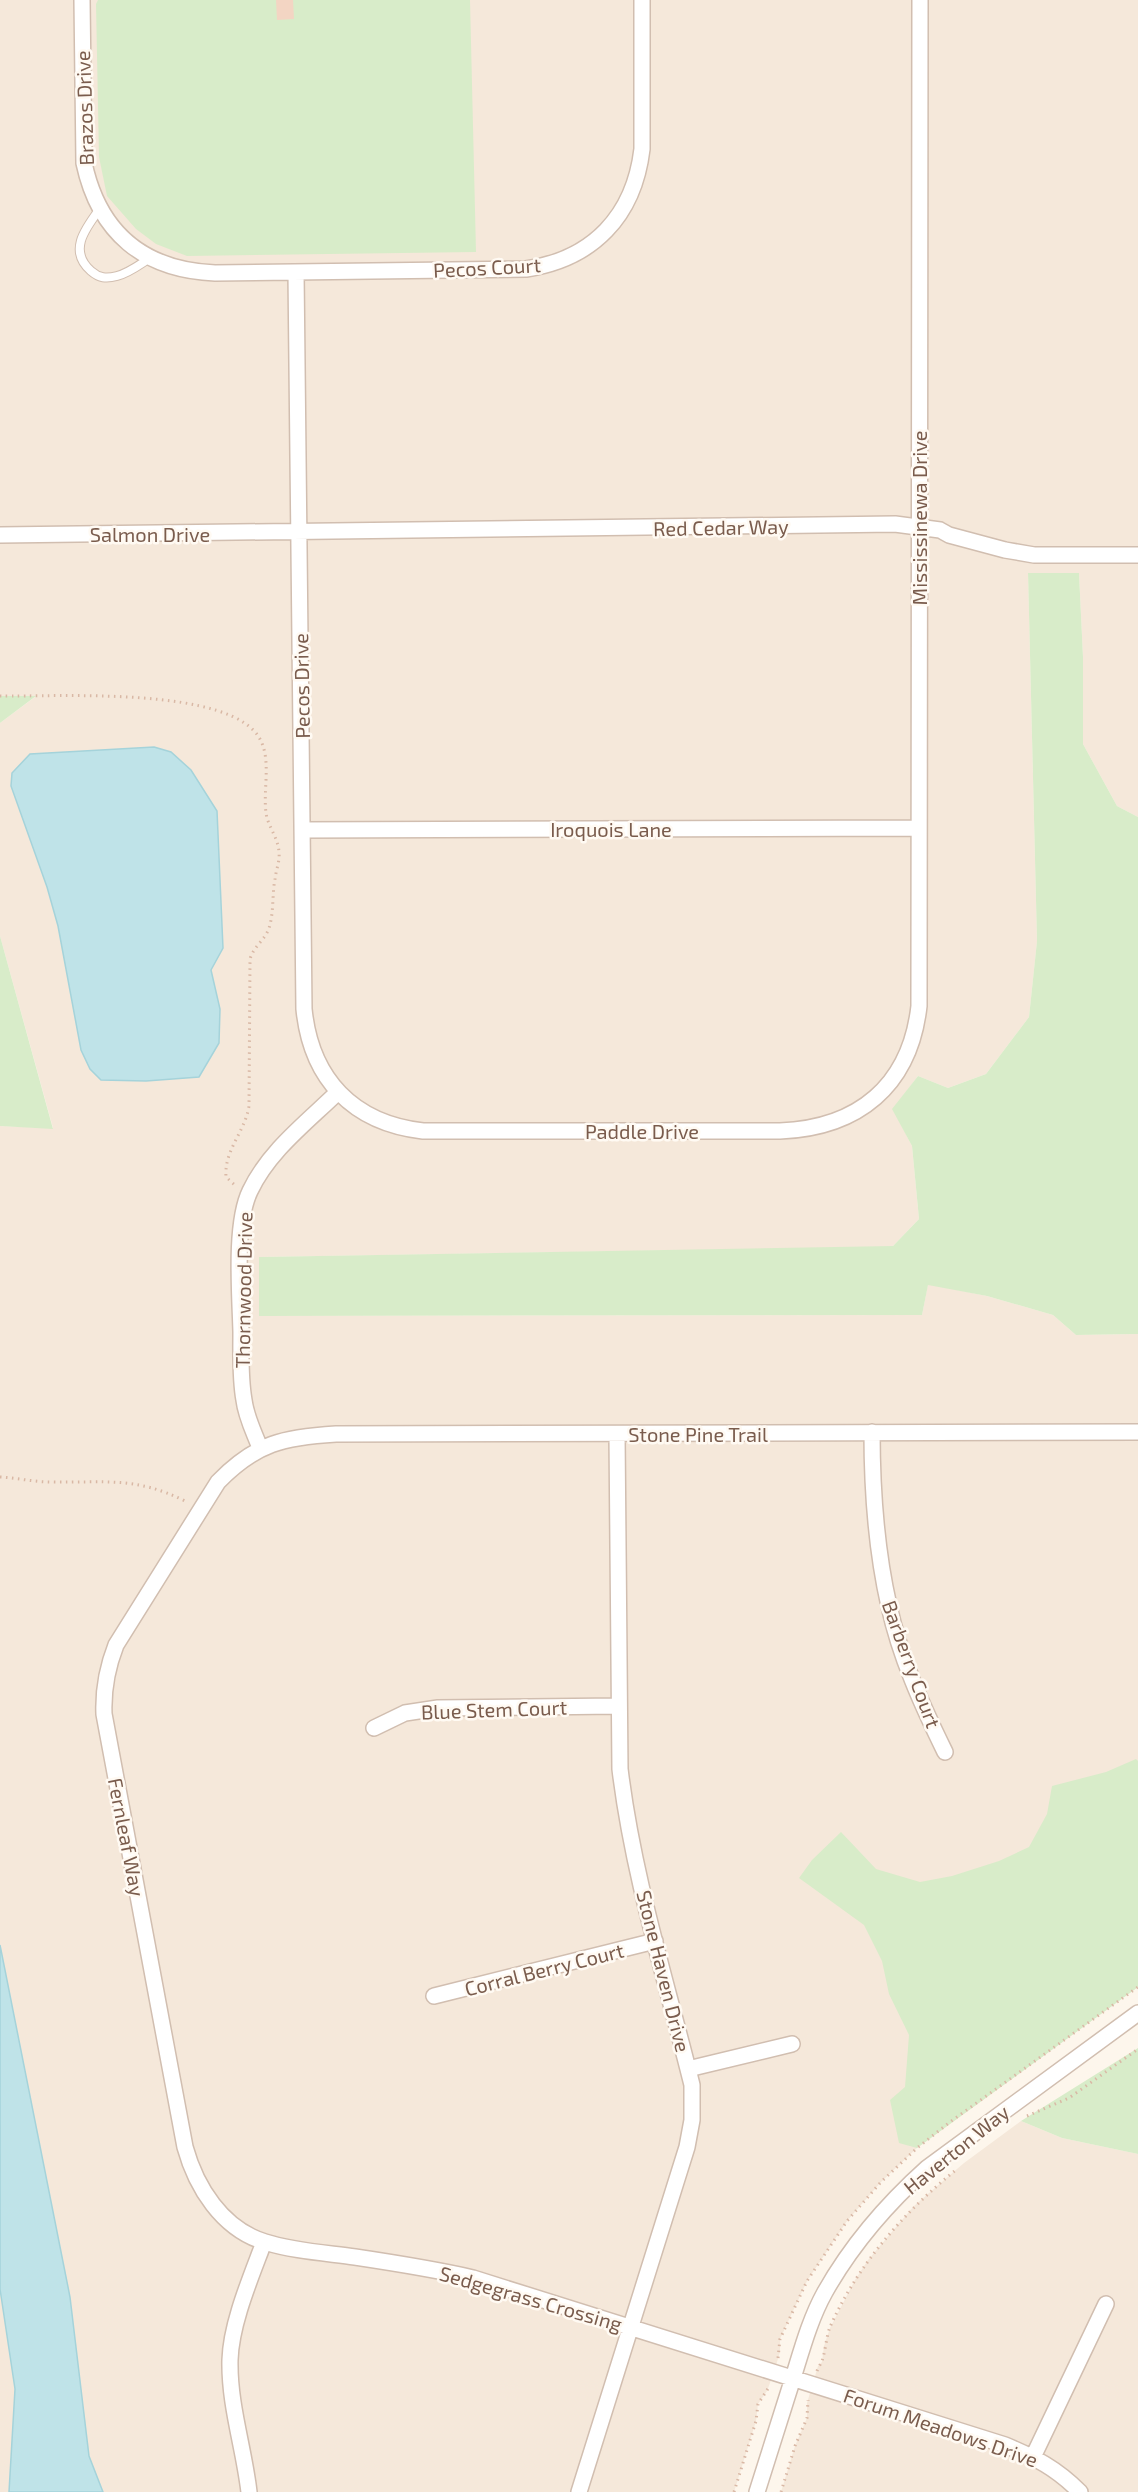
<svg xmlns="http://www.w3.org/2000/svg" width="1138" height="2492" font-family="'Exo 2',sans-serif">
<rect width="100%" height="100%" fill="#fdf6ec"/>
<path fill="#f5e8da" d="M 0,0 L 1138,0 L 1138,817 L 1117,806 L 1083,744 L 1083,657 L 1079,573 L 1028,573 L 1037,941 L 1029,1017 L 986,1074 L 948,1088 L 918,1076 L 893,1109 L 912,1146 L 919,1219 L 892,1247 L 259,1257 L 259,1316 L 922,1315 L 928,1284 L 987,1296 L 1053,1315 L 1076,1335 L 1138,1334 L 1138,1987 L 917,2148 L 881,2182 L 847,2221 L 807,2281 L 780,2339 L 780,2352 L 774,2372 L 767,2391 L 758,2404 L 756,2421 L 734,2492 L 0,2492 L 0,1126 L 53,1128 L 0,936 L 0,723 L 35,697 L 0,696 Z
M 1021,2121 L 1062,2138 L 1138,2154 L 1138,2492 L 781,2492 L 795,2446 L 807,2418 L 807,2403 L 818,2366 L 822,2362 L 824,2346 L 830,2328 L 855,2280 L 868,2260 L 914,2206 L 964,2163 Z"/>
<path fill="#d8ecc9" d="M 98,0 L 470,0 L 476,252 L 187,256 L 156,244 L 136,229 L 107,196 L 99,157 L 96,4 Z
M 1028,573 L 1079,573 L 1083,657 L 1083,744 L 1117,806 L 1138,817 L 1138,1334 L 1076,1335 L 1053,1315 L 987,1296 L 928,1285 L 922,1315 L 259,1316 L 259,1257 L 893,1246 L 919,1219 L 912,1146 L 892,1109 L 918,1076 L 948,1088 L 986,1074 L 1029,1017 L 1037,941 Z
M 0,696 L 36,696 L 0,723 Z
M 0,936 L 53,1129 L 0,1126 Z
M 1136,1759 L 1138,1761 L 1138,1987 L 917,2148 L 899,2143 L 890,2100 L 905,2087 L 909,2035 L 889,1994 L 882,1961 L 864,1925 L 799,1878 L 812,1860 L 841,1832 L 876,1869 L 920,1882 L 952,1876 L 999,1861 L 1029,1847 L 1047,1814 L 1052,1786 L 1106,1772 Z
M 1138,2048 L 1138,2154 L 1062,2138 L 1021,2121 Z"/>
<path fill="#bfe3e8" stroke="#a5d3da" stroke-width="1.5" d="M 154,747 L 171,752 L 191,770 L 217,811 L 223,948 L 211,970 L 220,1009 L 219,1043 L 199,1077 L 146,1081 L 101,1080 L 90,1069 L 81,1050 L 58,926 L 47,887 L 11,786 L 12,773 L 30,754 Z
M 0,1945 L 70,2297 L 89,2456 L 103,2492 L 9,2492 L 15,2389 L 0,2289 Z"/>
<path fill="#f3d5c3" d="M 276,0 L 293,0 L 294,19 L 277,20 Z"/>
<g fill="none" stroke-linecap="round" stroke-linejoin="round">
<defs>
<path id="lane" d="M 99,210 C 85,229 68,251 91,271 C 99,278 106,279 117,276 C 129,273 139,265 150,258"/>
<path id="street" d="M 82,0 L 84,163 C 99,233 144,270 215,273 L 526,269 C 593,259 634,216 642,149 L 642,0
M 296,272 L 304,1009 C 311,1079 353,1123 423,1131 L 780,1131 C 858,1128 910,1086 919,1006 L 920,0
M 0,535 L 895,524 L 940,530 L 949,535 L 1005,550 L 1034,555 L 1138,555
M 302,830 L 919,828
M 872,1432 C 872,1491 876,1549 889,1606 C 900,1657 922,1705 945,1752
M 260,1448 C 254,1432 246,1417 244,1400 C 240,1378 241,1354 241,1332 C 240,1294 234,1224 250,1191 C 269,1151 306,1123 338,1092
M 374,1728 L 405,1713 L 438,1708 L 618,1706
M 434,1996 L 655,1941
M 688,2069 L 792,2044
M 1033,2457 L 1106,2304
M 249,2492 C 244,2448 229,2405 230,2360 C 231,2323 251,2277 264,2242
M 579,2492 L 687,2147 L 692,2120 L 692,2085 C 666,1980 633,1876 620,1769 L 617,1434
M 757,2492 C 769,2454 781,2416 793,2378 C 802,2349 810,2319 825,2292 C 851,2246 888,2203 927,2168 L 1138,2013
M 1080,2492 C 1056,2468 1036,2458 1005,2445 L 473,2278 C 434,2269 395,2263 355,2257 C 326,2253 293,2251 265,2242 C 222,2229 196,2187 185,2147 L 104,1714 C 103,1690 107,1668 116,1645 L 218,1482 C 256,1443 284,1437 336,1434 L 1138,1432"/>
</defs>
<use href="#lane" stroke="#d1beb0" stroke-width="10"/>
<use href="#street" stroke="#d1beb0" stroke-width="18"/>
<path stroke="#d9b8a5" stroke-width="3" stroke-dasharray="1.5 4.5" stroke-linecap="butt" d="M 0,696 C 55,697 235,685 261,741 C 271,762 263,790 266,813 C 268,827 278,837 279,852 C 280,861 276,870 275,879 C 272,894 274,913 269,928 C 265,940 254,946 250,959 L 249,1106 C 245,1132 224,1150 226,1177 L 236,1186
M 0,1477 C 17,1478 34,1482 51,1482 C 104,1483 135,1476 185,1501
M 1027,2116 L 1069,2098 L 1138,2049
M 778,2358 L 780,2339 L 807,2281 L 847,2221 L 881,2182 L 917,2148 L 950,2122 L 1138,1987
M 817,2371 C 818,2368 820,2365 821,2363 C 825,2356 826,2337 830,2327 C 858,2264 904,2212 957,2169
M 734,2492 L 756,2421 L 758,2404 L 769,2387
M 781,2492 L 795,2446 L 807,2418 L 808,2400"/>
<use href="#lane" stroke="#fff" stroke-width="8"/>
<use href="#street" stroke="#fff" stroke-width="15"/>
</g>
<g text-anchor="middle" dominant-baseline="central" stroke-width="5" stroke-linejoin="round" paint-order="stroke">
<g font-size="20" fill="#7a5c4d" stroke="#fffaf3">
<text transform="translate(84 108) rotate(-92)">Brazos Drive</text>
<text transform="translate(487 267) rotate(-3)">Pecos Court</text>
<text transform="translate(919 518) rotate(-90)">Mississinewa Drive</text>
<text transform="translate(721 527) rotate(-1)">Red Cedar Way</text>
<text x="150" y="534">Salmon Drive</text>
<text transform="translate(301 686) rotate(-91)">Pecos Drive</text>
<text x="611" y="829">Iroquois Lane</text>
<text x="642" y="1131">Paddle Drive</text>
<text transform="translate(243 1290) rotate(-89)">Thornwood Drive</text>
<text x="698" y="1434">Stone Pine Trail</text>
<text transform="translate(912 1664) rotate(70)">Barberry Court</text>
<text transform="translate(494 1709) rotate(-2)">Blue Stem Court</text>
<text transform="translate(127 1837) rotate(79)">Fernleaf Way</text>
<text transform="translate(544 1969) rotate(-14)">Corral Berry Court</text>
<text transform="translate(664 1971) rotate(76)">Stone Haven Drive</text>
<text transform="translate(956 2149) rotate(-39)">Haverton Way</text>
<text transform="translate(531 2298) rotate(16)">Sedgegrass Crossing</text>
<text transform="translate(941 2427) rotate(19)">Forum Meadows Drive</text>
</g>
</g>
</svg>
